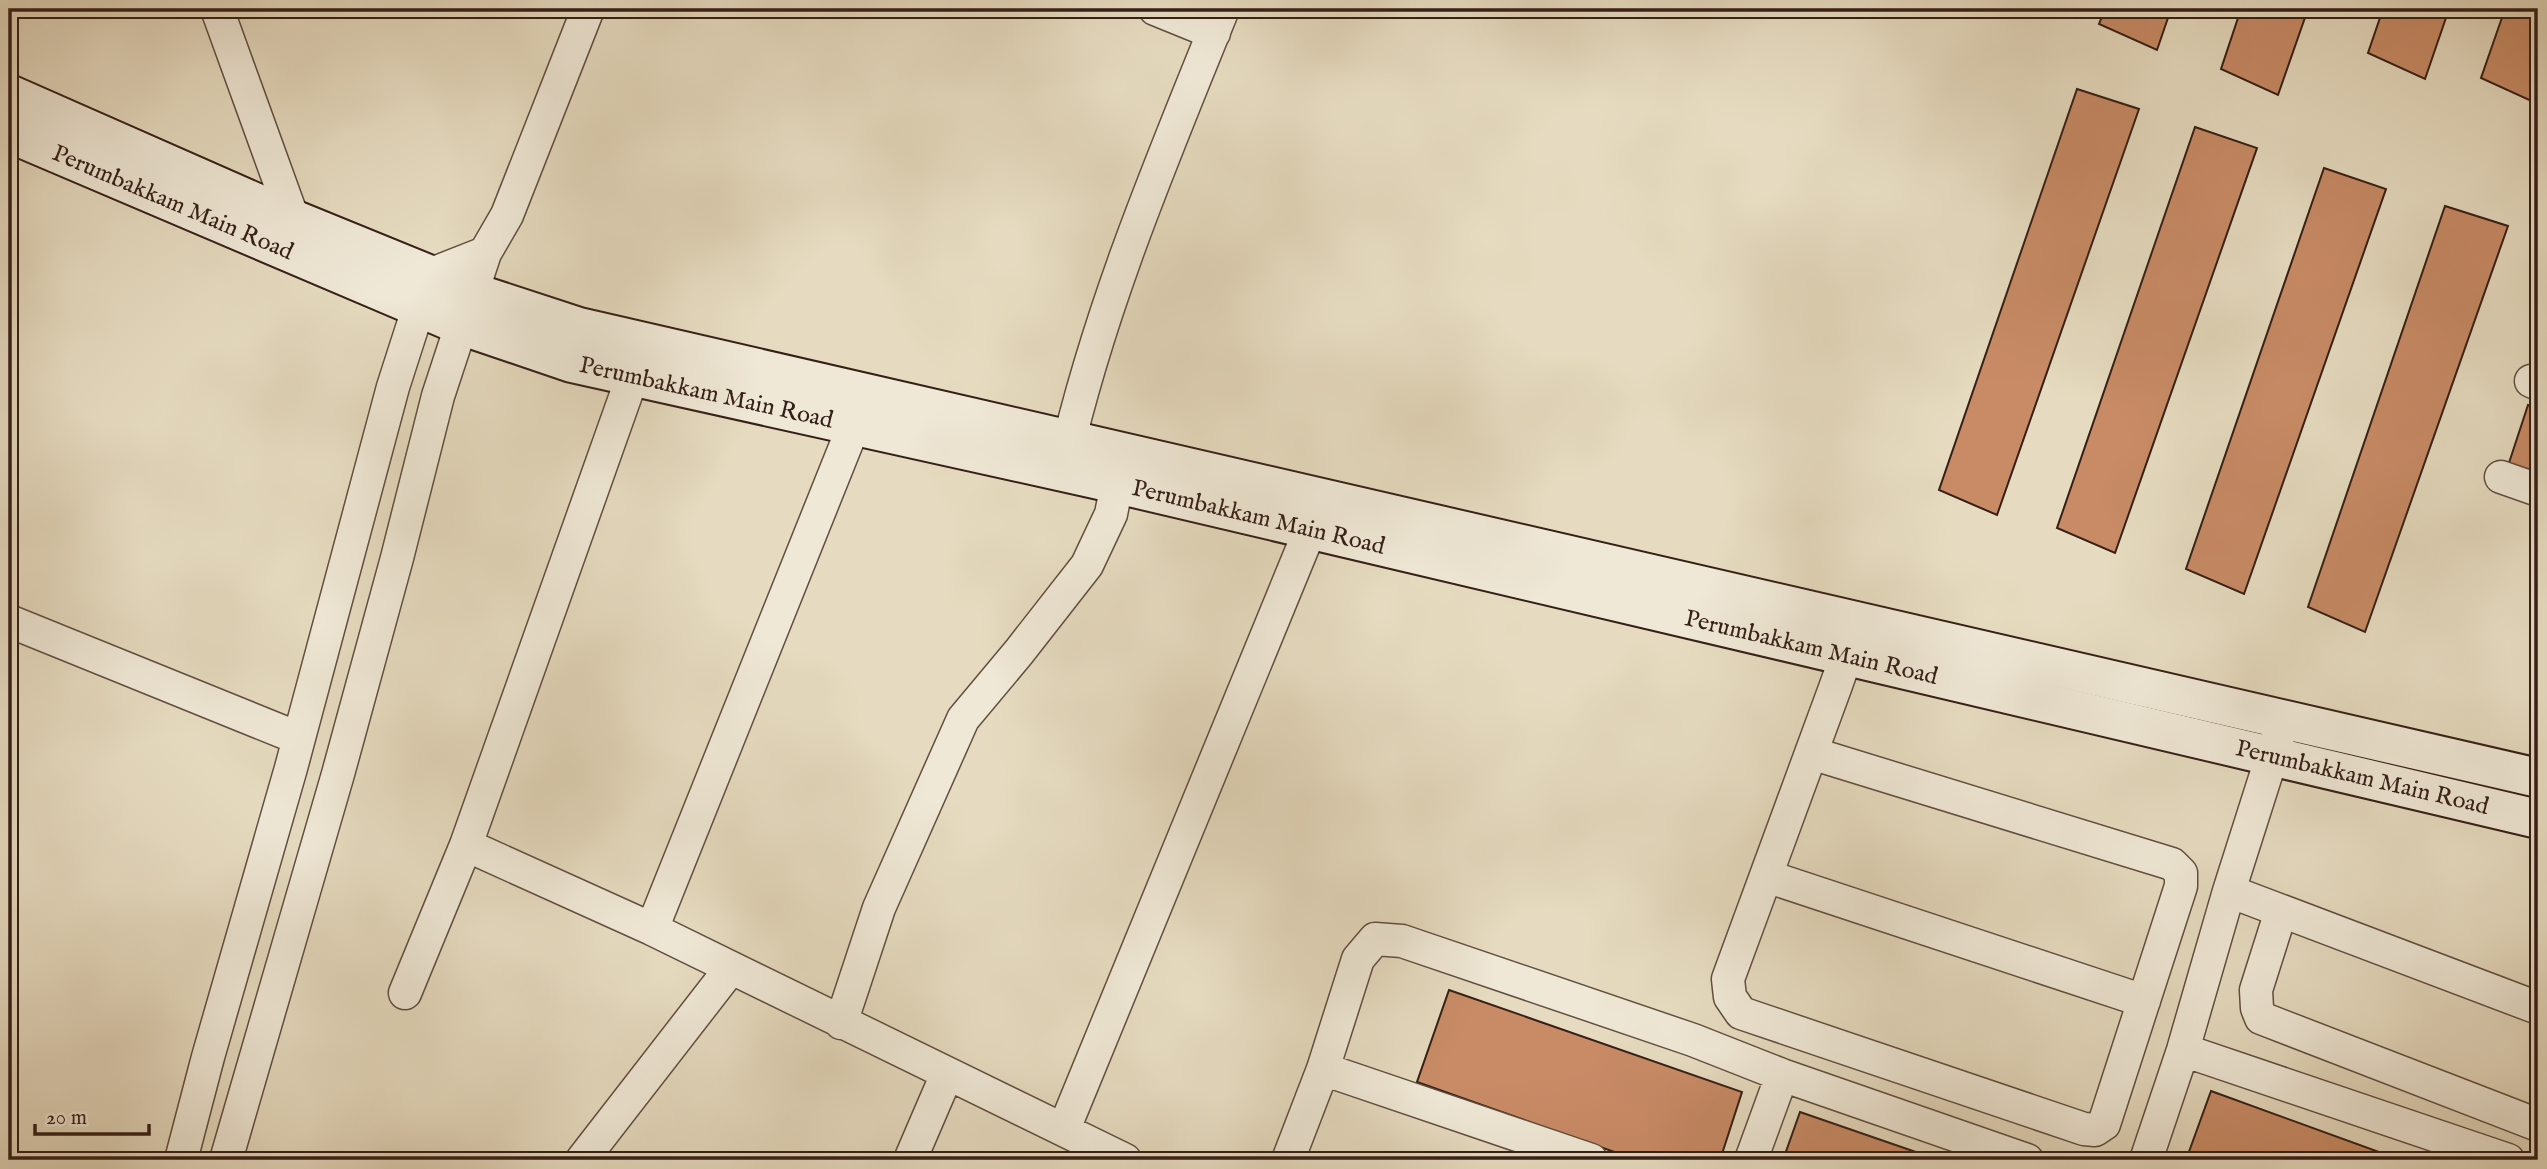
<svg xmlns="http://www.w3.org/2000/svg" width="2547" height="1169" font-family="'IM FELL English',serif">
<rect width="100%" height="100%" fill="#e6dbc0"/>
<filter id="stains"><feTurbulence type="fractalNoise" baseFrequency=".00286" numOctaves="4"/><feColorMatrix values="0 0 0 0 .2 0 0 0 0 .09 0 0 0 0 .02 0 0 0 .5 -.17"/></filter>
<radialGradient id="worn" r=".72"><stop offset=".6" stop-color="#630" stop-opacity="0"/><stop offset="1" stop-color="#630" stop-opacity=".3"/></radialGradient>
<path fill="#c88b66" stroke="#351f17" stroke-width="2" d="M 2105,9 L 2171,9 L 2157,50 L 2099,24 Z
M 2241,9 L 2308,9 L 2278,95 L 2221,69 Z
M 2383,9 L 2449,9 L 2425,79 L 2368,53 Z
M 2505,9 L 2538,9 L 2538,104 L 2481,78 Z
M 2077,89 L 2139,109 L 1997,515 L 1939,490 Z
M 2195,127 L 2257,148 L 2115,553 L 2057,528 Z
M 2324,168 L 2386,189 L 2244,594 L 2186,569 Z
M 2445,206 L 2508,226 L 2365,632 L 2308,607 Z
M 2528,405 L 2538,408 L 2538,482 L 2506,472 Z
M 1449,990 L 1742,1092 L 1720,1160 L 1637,1160 L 1417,1082 Z
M 2211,1091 L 2401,1160 L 2186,1160 Z
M 1800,1112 L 1939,1160 L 1783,1160 Z"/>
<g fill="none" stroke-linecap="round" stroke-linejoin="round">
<defs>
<path id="street" d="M 217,9 L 293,219
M 1155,9 L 1214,33
M 485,253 L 507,215 L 588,9
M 2531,381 L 2538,384
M 1064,463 C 1100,305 1163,158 1223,9
M 2501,477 L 2538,490
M 9,621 L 298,738
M 1811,753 L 2172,864 L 2181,873 L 2181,886 L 2104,1124 L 2095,1130 L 2084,1129 L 1741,1013 L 1730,997 L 1728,979 L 1835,688 L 1846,657
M 466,845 L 652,929 L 1125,1160
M 1766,876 L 2144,1001
M 2229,891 L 2538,1008
M 2281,911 L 2256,990 L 2257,1008 L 2261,1018 L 2538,1125
M 652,929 L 854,425
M 405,993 L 466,845 L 633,375
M 841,1023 L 879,908 L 963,719 L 1019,652 L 1087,565 L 1111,514 L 1117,484
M 2183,1050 L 2508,1160
M 1323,1069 L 1591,1160
M 1064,1129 L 1310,530
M 181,1160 L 208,1057 L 291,768 L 393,387 L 429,275 L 485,253 L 438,396 L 397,558 L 338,774 L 226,1160
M 582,1160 L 731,968
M 910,1160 L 947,1074
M 1288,1160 L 1323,1069 L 1358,959 L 1375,939 L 1402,941 L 1693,1040 L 1782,1075 L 2027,1160
M 1751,1160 L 1782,1075
M 2146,1160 L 2183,1050 L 2229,891 L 2279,734"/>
<g id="secondary">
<path d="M 9,94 L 293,219 L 472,292 L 579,327 L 2538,778"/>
<path id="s1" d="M 9,133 L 460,325 L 572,363 L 1117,484 L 2538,819"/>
</g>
</defs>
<use href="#street" stroke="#614e41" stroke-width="35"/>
<use href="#secondary" stroke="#351f17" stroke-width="42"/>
<use href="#street" stroke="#efe8d6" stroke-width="32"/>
<use href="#secondary" stroke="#efe8d6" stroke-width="38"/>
</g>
<g text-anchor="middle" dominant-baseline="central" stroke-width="6" stroke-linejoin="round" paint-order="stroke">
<g font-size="24" fill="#351f17" stroke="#efe8d6">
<text stroke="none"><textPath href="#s1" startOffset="178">Perumbakkam Main Road</textPath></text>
<text stroke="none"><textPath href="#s1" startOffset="746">Perumbakkam Main Road</textPath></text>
<text stroke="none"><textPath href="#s1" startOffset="1312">Perumbakkam Main Road</textPath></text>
<text stroke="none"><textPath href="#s1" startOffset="1880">Perumbakkam Main Road</textPath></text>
<text stroke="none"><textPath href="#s1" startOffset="2446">Perumbakkam Main Road</textPath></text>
</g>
</g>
<rect width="2547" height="1169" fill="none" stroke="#e6dbc0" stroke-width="35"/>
<rect x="10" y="10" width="2526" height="1148" fill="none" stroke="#351f17" stroke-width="3.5"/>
<rect x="18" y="18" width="2512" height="1134" fill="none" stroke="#351f17" stroke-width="2"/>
<path d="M35 1124v10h114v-10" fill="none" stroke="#351f17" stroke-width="3.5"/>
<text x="46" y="1124" font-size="21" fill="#351f17" stroke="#efe8d6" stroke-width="5" paint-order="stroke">20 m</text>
<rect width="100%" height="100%" filter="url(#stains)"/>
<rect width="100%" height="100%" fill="url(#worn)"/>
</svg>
